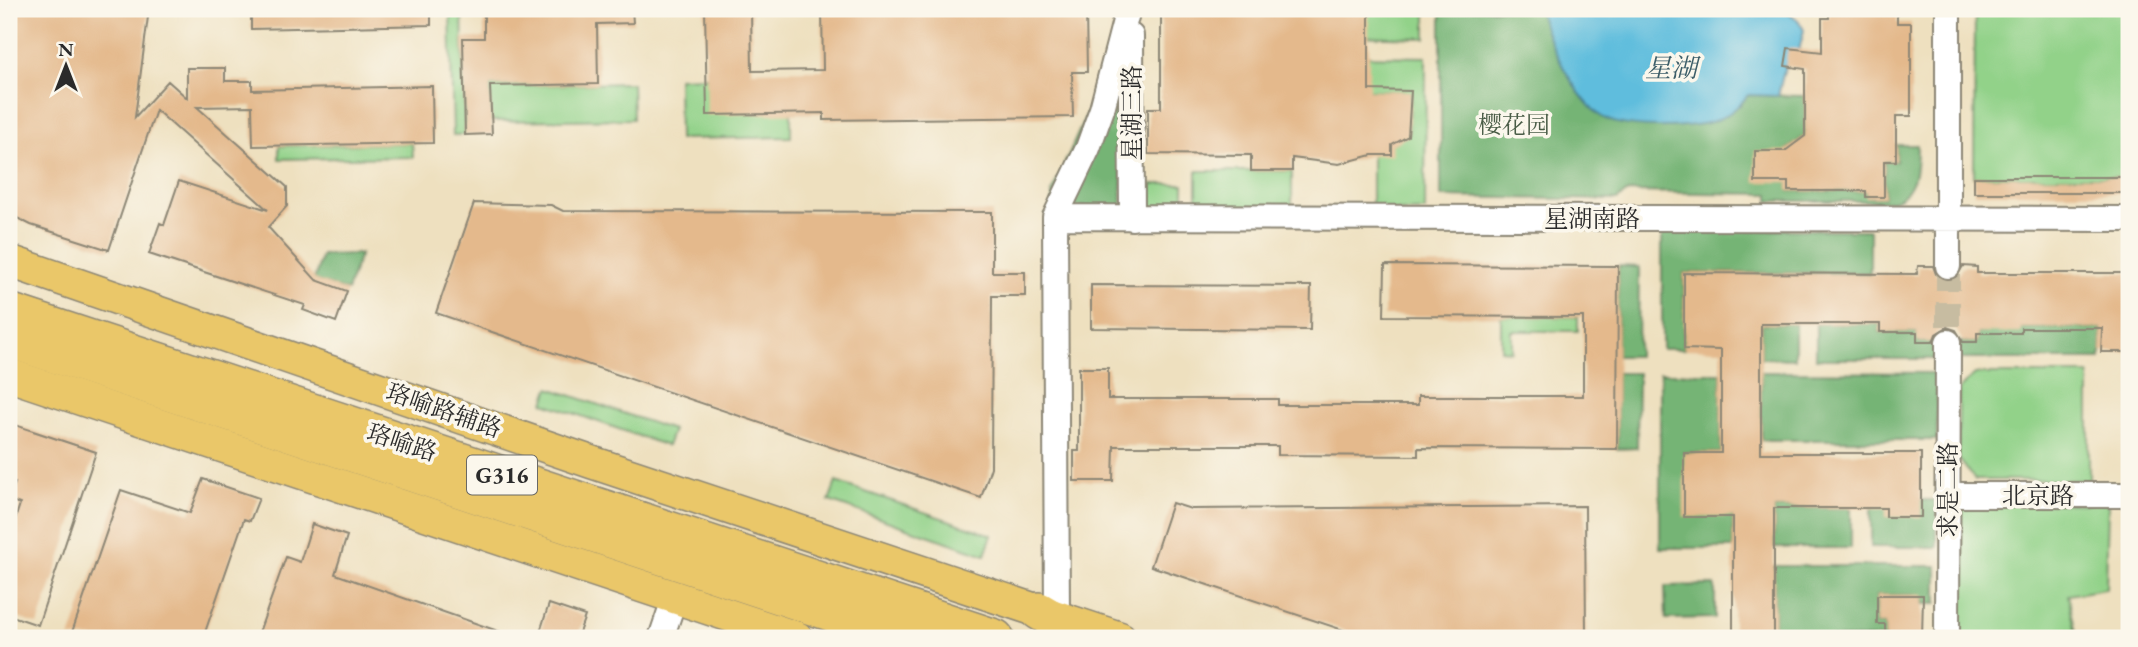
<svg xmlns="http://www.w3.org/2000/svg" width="2138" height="647" font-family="'EB Garamond','Noto Serif SC',serif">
<rect width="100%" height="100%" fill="#fbf7ec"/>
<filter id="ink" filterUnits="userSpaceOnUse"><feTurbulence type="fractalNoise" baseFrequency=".0143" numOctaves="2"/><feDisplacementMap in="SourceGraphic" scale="14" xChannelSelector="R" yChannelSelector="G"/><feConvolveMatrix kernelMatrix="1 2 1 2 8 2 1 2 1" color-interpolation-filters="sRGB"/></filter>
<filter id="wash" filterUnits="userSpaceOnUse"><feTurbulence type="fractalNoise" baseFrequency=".00686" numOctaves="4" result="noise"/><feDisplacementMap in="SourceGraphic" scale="28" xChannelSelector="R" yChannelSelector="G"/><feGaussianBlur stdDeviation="1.57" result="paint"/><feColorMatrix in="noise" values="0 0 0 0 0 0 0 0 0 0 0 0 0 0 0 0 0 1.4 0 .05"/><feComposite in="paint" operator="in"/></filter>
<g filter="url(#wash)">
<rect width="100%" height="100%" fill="#eee0bf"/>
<path fill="#92d289" stroke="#5e7e5a" stroke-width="2" d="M 450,9 L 462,9 L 465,135 L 453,135 Z
M 1369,9 L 1426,9 L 1426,38 L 1351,36 Z
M 1975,9 L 2129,9 L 2129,177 L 1974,177 Z
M 1350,56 L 1426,57 L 1425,211 L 1372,211 L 1372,155 L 1408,135 L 1411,92 L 1369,90 Z
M 706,77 L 791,113 L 791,137 L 679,139 L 678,78 Z
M 632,83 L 633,119 L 491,121 L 490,86 Z
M 412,143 L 413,157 L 279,159 L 279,146 Z
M 1197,171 L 1292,171 L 1292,210 L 1197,210 Z
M 1151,184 L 1184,184 L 1184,210 L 1151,210 Z
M 1501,316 L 1578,317 L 1578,331 L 1512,331 L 1512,351 L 1501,350 Z
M 1975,374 L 2089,374 L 2089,480 L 1975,480 L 1958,458 L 1959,389 Z
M 549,388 L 673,430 L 667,446 L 544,403 Z
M 836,482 L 992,535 L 985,555 L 829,501 Z
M 1966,503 L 2108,504 L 2106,589 L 2068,595 L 2077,638 L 1958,638 L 1959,515 Z"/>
<path fill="#75b475" stroke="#507050" stroke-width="2" d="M 1441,9 L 1538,9 L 1568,74 L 1602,117 L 1654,126 L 1740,105 L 1748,95 L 1805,96 L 1805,136 L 1788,149 L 1789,191 L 1866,191 L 1867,197 L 1884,197 L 1884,161 L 1896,161 L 1896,145 L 1917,145 C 1917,166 1917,194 1891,201 L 1769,201 L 1769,194 L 1628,192 L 1617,200 L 1441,197 Z
M 1105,73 L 1122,73 L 1122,207 L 1052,207 L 1052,192 Z
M 1662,229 L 1870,230 L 1870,273 L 1684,273 L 1684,349 L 1662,349 Z
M 360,254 L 347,291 L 314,280 L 322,255 Z
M 1618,266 L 1639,267 L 1638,356 L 1617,356 Z
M 1761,324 L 1795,324 L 1795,359 L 1761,358 Z
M 1816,324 L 1880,324 L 1880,332 L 1917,332 L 1918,342 L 1937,342 L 1937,359 L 1816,359 Z
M 2021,328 L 2102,328 L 2101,359 L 1960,359 L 1960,342 L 1977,342 L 1977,333 Z
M 1761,372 L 1937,373 L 1937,440 L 1761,440 Z
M 1617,373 L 1638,373 L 1637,448 L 1617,449 Z
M 1660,373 L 1721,373 L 1721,453 L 1684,453 L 1733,508 L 1733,548 L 1660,548 Z
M 1921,500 L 1937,500 L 1937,547 L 1871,547 L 1871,508 Z
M 1774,508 L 1851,508 L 1851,548 L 1774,548 Z
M 1774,566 L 1937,566 L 1937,604 L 1923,604 L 1922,595 L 1877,595 L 1877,624 L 1885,624 L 1885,638 L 1774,638 Z
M 1715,585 L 1715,618 L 1666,619 L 1665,586 Z"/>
<path fill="#5ebddd" stroke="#447484" stroke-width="2" d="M 1538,9 L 1784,9 L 1798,20 L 1804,30 L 1799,50 L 1785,66 L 1778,96 L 1748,95 C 1739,107 1728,116 1714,121 C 1690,129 1619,131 1599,115 C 1573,93 1548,41 1538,9 Z"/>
<g id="blocks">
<path fill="#e4b98c" d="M 9,9 L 149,9 L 135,117 L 168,81 L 187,98 L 187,68 L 225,68 L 225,81 L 252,81 L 252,90 L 432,86 L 433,143 L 253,146 L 252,106 L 197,107 L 287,187 L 287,206 L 268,227 L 316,280 L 347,291 L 336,322 L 303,310 L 305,305 L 149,254 L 160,223 L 164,225 L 179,181 L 268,210 L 156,110 L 109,250 L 31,225 L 9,214 Z
M 251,9 L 431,9 L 431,25 L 251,29 Z
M 484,9 L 632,9 L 633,23 L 597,24 L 598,84 L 490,86 L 492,134 L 465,135 L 463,38 L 484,38 Z
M 705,9 L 751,9 L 752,71 L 823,70 L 822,9 L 1086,9 L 1087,72 L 1072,72 L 1073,117 L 824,120 L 824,113 L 707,115 Z
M 1161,9 L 1369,9 L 1369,90 L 1411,91 L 1408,136 L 1392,145 L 1392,155 L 1372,155 L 1339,164 L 1292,158 L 1292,171 L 1251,171 L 1251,155 L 1148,154 L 1148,108 L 1161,108 Z
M 1829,9 L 1897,9 L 1897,23 L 1911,23 L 1911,116 L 1896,116 L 1896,161 L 1884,161 L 1884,197 L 1866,197 L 1866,191 L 1788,191 L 1788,182 L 1755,182 L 1755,151 L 1785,151 L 1805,136 L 1805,69 L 1785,66 L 1788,48 L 1822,52 L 1822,18 L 1829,18 Z
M 1974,177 L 2129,177 L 2129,193 L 1974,193 Z
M 474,203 L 551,205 L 563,211 L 992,212 L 992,272 L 1025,272 L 1025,296 L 992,296 L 991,467 L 981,498 L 436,313 Z
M 1385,265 L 1618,266 L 1617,449 L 1418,448 L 1418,456 L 1278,455 L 1278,446 L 1114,446 L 1113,481 L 1074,481 L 1074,451 L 1079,451 L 1079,368 L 1108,368 L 1108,399 L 1278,399 L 1278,405 L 1418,405 L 1418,396 L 1583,396 L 1583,317 L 1384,316 Z
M 1918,266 L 1933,266 L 1936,274 L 1947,281 L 1956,278 L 1963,266 L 1977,267 L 1977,273 L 2129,273 L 2129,352 L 2101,352 L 2102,328 L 2021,328 L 2021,333 L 1977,333 L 1977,342 L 1963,342 L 1956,330 L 1947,327 L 1936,334 L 1933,342 L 1917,342 L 1917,332 L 1880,332 L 1880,324 L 1761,324 L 1761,453 L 1921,453 L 1921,517 L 1886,517 L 1886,508 L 1774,508 L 1774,638 L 1733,638 L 1733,517 L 1684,517 L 1684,453 L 1721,453 L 1721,350 L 1684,349 L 1684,273 L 1917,274 Z
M 1091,285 L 1311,286 L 1310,330 L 1091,328 Z
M 9,423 L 96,452 L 38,625 L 9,615 L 9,538 L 20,504 L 9,500 L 15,483 L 9,481 Z
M 203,479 L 259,498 L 250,521 L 244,519 L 203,638 L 70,638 L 121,490 L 190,513 Z
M 1172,503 L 1191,509 L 1585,506 L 1586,638 L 1367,638 L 1151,566 Z
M 312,524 L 347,536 L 335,574 L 512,636 L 512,638 L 257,638 L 286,557 L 300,562 Z
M 1877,595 L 1923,595 L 1922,638 L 1885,638 L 1885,624 L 1877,624 Z
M 549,604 L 585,616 L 577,638 L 538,638 Z"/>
</g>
</g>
<g filter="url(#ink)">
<use href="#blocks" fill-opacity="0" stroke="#8c8675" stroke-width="2"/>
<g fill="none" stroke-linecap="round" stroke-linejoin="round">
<path stroke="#c7bca1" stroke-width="24" stroke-dasharray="24 12" stroke-linecap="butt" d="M 1948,266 L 1948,342"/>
<defs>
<path id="minor" d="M 1131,36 L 1132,218
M 1055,217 L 2129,219
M 1948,266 L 1948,9
M 1947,495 L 2129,495
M 1057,617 L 1055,217 L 1088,148 L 1102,109 L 1128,9
M 661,638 L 675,597
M 1947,638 L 1948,342"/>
<path id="major" d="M 9,261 L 591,462 L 1120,638
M 9,375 L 797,638"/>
<path id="highway" d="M 9,312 L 995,638
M 9,339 L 908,638
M 1039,611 L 1085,638"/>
</defs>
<use href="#minor" stroke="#8c8675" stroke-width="28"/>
<use href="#major" stroke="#8c8675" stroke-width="35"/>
<use href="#highway" stroke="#8c8675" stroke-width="40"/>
<use href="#minor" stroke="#fff" stroke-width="24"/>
<use href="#major" stroke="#eac769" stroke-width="32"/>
<use href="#highway" stroke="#eac769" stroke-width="37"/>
</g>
</g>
<g text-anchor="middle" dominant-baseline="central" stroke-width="7" stroke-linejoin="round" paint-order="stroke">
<rect fill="#fbf7ec" stroke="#696865" stroke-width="2" x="467" y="455.5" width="70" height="39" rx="5"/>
<g font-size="23" font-weight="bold" fill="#2b2b2b">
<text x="502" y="475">G316</text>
</g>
<g font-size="24" fill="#2b2b2b" stroke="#fbf7ec">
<text transform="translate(1131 113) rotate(-90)">星湖三路</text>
<text x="1592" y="218">星湖南路</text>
<text transform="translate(444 410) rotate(19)">珞喻路辅路</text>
<text transform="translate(402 442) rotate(18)">珞喻路</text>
<text transform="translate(1947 490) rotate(-90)">求是二路</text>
<text x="2038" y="495">北京路</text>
</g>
<g font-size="24" fill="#4a5d47" stroke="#fbf7ec">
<text x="1514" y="124">樱花园</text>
</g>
<g font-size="26" font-style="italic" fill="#3d5e69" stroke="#fbf7ec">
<text x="1671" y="68">星湖</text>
</g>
</g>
<rect width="2138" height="647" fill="none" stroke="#fbf7ec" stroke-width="35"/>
<g transform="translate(66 66)" stroke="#fbf7ec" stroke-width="5" paint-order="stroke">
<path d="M0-5L12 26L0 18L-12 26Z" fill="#2b2b2b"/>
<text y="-10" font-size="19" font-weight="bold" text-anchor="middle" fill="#2b2b2b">N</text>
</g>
</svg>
